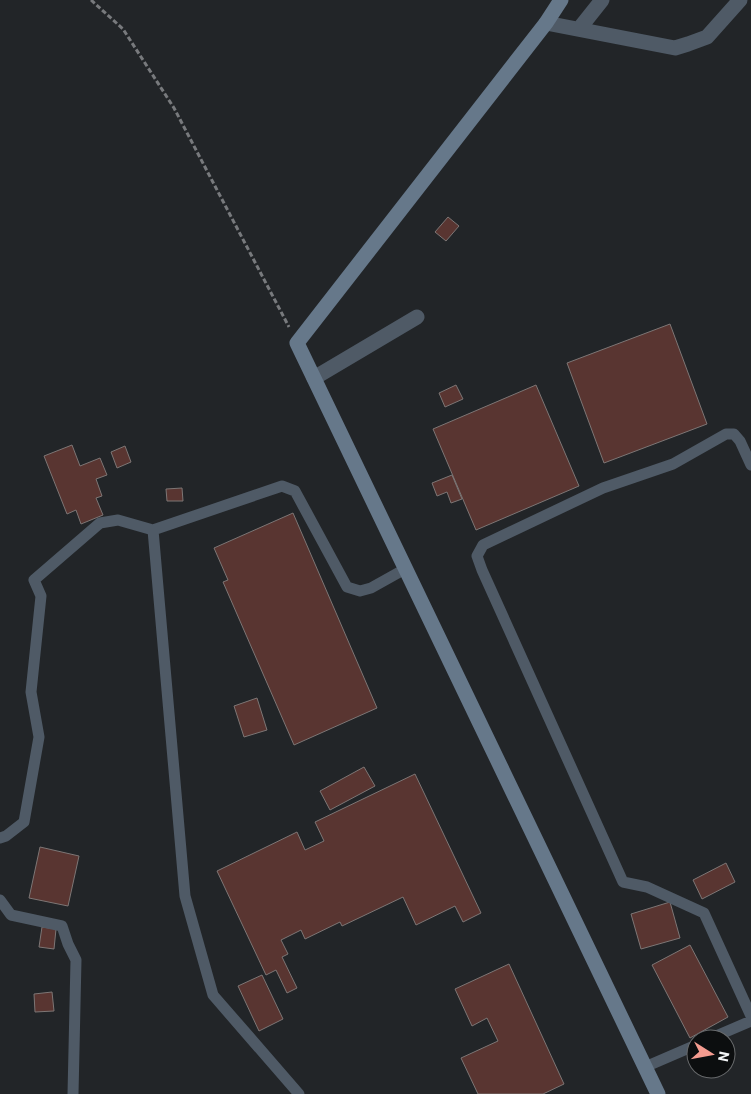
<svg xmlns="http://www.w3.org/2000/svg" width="751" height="1094" font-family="Roboto,sans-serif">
<rect width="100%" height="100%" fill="#222528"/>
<path fill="#593531" stroke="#7d7675" d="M 448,217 L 459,226 L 446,241 L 435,232 Z
M 670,324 L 707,424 L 604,463 L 567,363 Z
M 456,385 L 463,399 L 445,407 L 439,393 Z
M 536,385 L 579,486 L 476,530 L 433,429 Z
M 72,445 L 80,466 L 100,458 L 107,475 L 96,479 L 102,496 L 96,498 L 103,515 L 81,524 L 76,510 L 67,514 L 44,456 Z
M 125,446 L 131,462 L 117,468 L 111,452 Z
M 452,475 L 462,499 L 451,503 L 447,492 L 437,496 L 432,483 Z
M 182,488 L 183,501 L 167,501 L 166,489 Z
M 293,513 L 377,708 L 294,745 L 223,582 L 228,580 L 214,548 Z
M 257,698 L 267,730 L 244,737 L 234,706 Z
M 364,767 L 375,786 L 330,810 L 320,791 Z
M 415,774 L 481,913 L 463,922 L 455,906 L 416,925 L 403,897 L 342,926 L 340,922 L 305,939 L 301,930 L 281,940 L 288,954 L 282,957 L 297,988 L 287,993 L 276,970 L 266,975 L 217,871 L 297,832 L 305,850 L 324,841 L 315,822 Z
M 40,847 L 79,856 L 68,906 L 29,898 Z
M 726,863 L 735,882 L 702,899 L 693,880 Z
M 670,902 L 680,938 L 641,949 L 631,914 Z
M 42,927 L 56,929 L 54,949 L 39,947 Z
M 690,945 L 728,1017 L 690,1038 L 652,965 Z
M 509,964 L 564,1084 L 543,1094 L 478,1094 L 461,1058 L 498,1041 L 487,1018 L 472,1026 L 455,989 Z
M 262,975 L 283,1019 L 259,1031 L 238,986 Z
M 52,992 L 54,1011 L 35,1012 L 34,994 Z"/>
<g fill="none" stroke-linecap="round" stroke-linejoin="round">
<path stroke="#787a7d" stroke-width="3" stroke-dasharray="5 2.5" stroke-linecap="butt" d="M 91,0 L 123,29 L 174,108 L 289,327"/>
<path stroke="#4f5a66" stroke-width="11" d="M 751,465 L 740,441 L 734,434 L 726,434 L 673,464 L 603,488 L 483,545 L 477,556 L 482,570 L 623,882 L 647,887 L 704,913 L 751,1016
M 153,530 L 185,896 L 213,995 L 299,1094
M 0,838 L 6,836 L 24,822 L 39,737 L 31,692 L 41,596 L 34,580 L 100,523 L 118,520 L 153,530 L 282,486 L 295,491 L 347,587 L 360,591 L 371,588 L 405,569
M 0,900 L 11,915 L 62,926 L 68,944 L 76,960 L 73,1094
M 709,1039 L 751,1021
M 645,1067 L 696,1045"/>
<path stroke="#4f5a66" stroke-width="15" d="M 546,23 L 675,48 L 688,44 L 707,37 L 740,0
M 579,29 L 602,0
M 314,378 L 417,317"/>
<path stroke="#66788a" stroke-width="15" d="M 561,0 L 546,23 L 297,343 L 658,1094"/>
</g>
<g transform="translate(711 1054) rotate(101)"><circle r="24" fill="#0c0e0f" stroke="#686a6c"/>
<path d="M0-4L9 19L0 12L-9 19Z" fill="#f59c90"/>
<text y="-8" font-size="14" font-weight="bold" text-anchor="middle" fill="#f3f5f7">N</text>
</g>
</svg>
